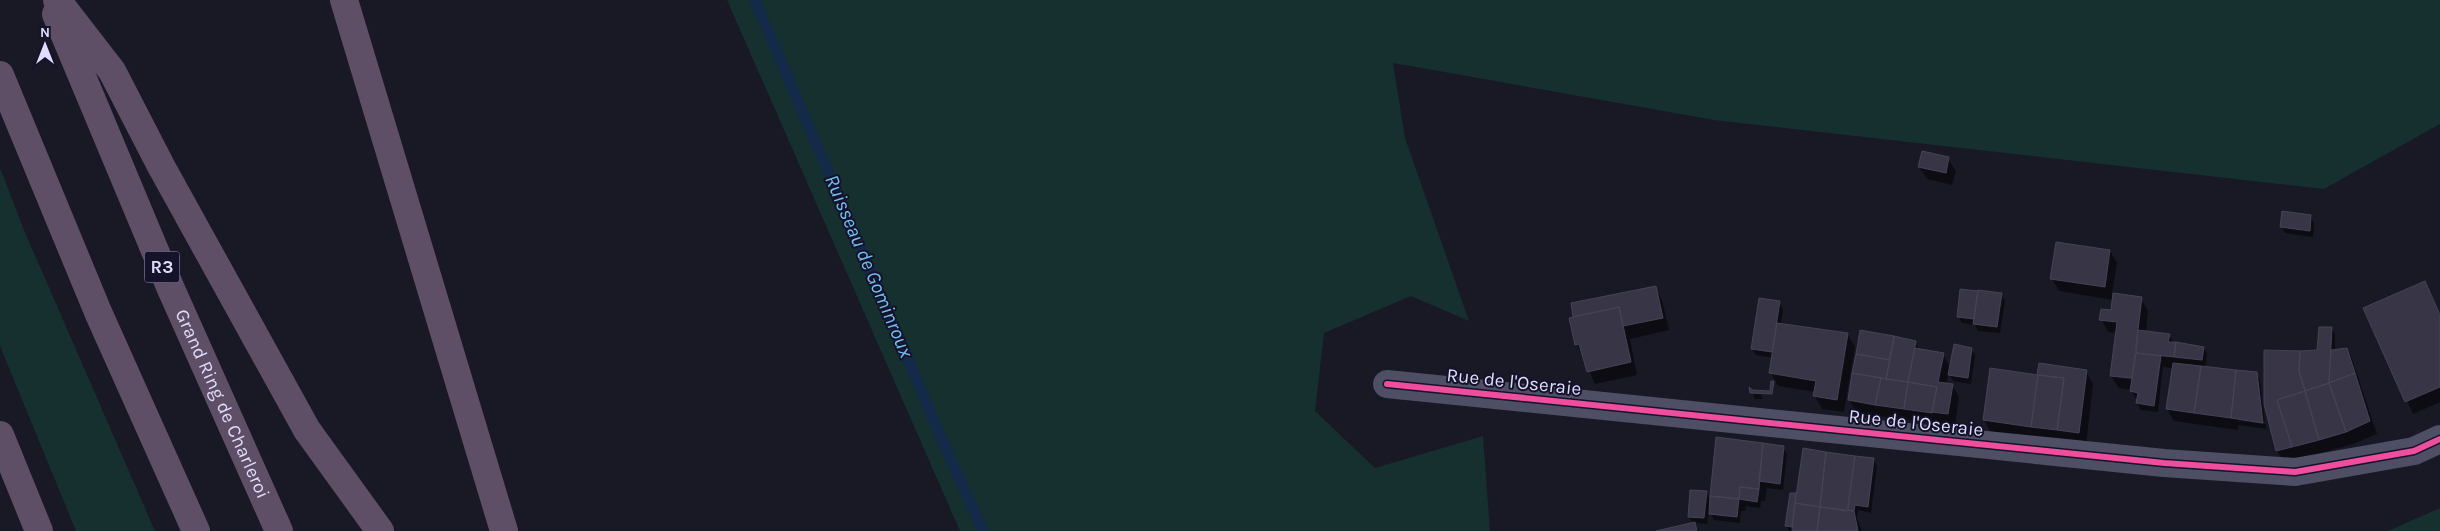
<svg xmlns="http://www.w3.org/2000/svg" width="2440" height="531" font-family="Karla,sans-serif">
<rect width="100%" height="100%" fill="#191825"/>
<path fill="#162f2f" d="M 727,0 L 2440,0 L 2440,124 L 2324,189 L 1714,120 L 1393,63 L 1405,138 L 1469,321 L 1411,296 L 1324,333 L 1315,411 L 1375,468 L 1483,436 L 1490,531 L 960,531 Z
M 0,168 L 24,230 L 155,531 L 76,531 L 0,346 Z
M 2440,508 L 2440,531 L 2388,531 Z"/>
<path fill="#0007" fill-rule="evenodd" d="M 1948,159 L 1956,171 L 1952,185 L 1927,179 L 1919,167 Z
M 2310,216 L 2314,223 L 2313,237 L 2285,233 L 2281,227 Z
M 2110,251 L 2117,263 L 2112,294 L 2141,299 L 2148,311 L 2146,333 L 2169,335 L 2174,343 L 2204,348 L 2207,354 L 2205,368 L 2256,373 L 2260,380 L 2265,422 L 2239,418 L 2239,421 L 2266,424 L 2266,429 L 2238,425 L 2238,430 L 2174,421 L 2167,409 L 2173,368 L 2163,367 L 2158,412 L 2141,410 L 2137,403 L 2138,398 L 2135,398 L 2132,390 L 2119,388 L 2111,376 L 2117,333 L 2108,332 L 2101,319 L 2112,311 L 2113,300 L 2059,291 L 2052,279 ZM 2118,376 L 2138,378 L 2138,380 L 2118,378 Z
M 2424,282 L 2440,314 L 2440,402 L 2413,414 L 2365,309 Z
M 1655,288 L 1662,300 L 1669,330 L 1630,339 L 1637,375 L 1595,384 L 1577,344 L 1572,304 Z
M 2001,294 L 2005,301 L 2000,333 L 1978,331 L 1975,325 L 1962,323 L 1958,316 Z
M 1779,302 L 1783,309 L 1781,324 L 1847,334 L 1855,347 L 1844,412 L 1822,409 L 1815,396 L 1815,392 L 1778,386 L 1771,373 L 1773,358 L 1756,355 L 1752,349 Z
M 2332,328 L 2335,335 L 2335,350 L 2347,349 L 2351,356 L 2377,434 L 2353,444 L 2285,463 L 2277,451 L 2265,404 L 2318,351 Z
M 1915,342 L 1919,350 L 1943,354 L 1950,367 L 1971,349 L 1975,355 L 1971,384 L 1953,381 L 1949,374 L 1946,384 L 1952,385 L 1959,397 L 1955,426 L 1856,413 L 1849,400 Z
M 2086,371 L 2093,384 L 2086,445 L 1991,433 L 1984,420 L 2038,376 Z
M 1750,385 L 1754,392 L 1760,392 L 1763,399 L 1755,399 Z
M 1783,448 L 1787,454 L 1783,490 L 1767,488 L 1765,501 L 1761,501 L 1760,508 L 1746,506 L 1745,511 L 1741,511 L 1740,523 L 1714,520 L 1709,511 L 1707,524 L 1695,523 L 1699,531 L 1662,531 L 1693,524 L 1689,517 L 1706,492 L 1711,501 Z
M 1804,450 L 1874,460 L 1877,466 L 1871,513 L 1858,510 L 1857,518 L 1862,531 L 1789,531 L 1786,526 L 1791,494 L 1797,494 Z"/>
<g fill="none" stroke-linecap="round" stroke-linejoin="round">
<path stroke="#142a49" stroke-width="11" d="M 755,0 L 946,449 L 983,531"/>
</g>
<path fill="#383646" stroke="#454357" d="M 1922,151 L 1949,157 L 1946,173 L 1918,167 Z
M 2282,211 L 2311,215 L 2310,231 L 2280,227 Z
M 2056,242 L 2110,250 L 2105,287 L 2050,279 Z
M 2425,281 L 2440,315 L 2440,387 L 2405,402 L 2363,308 Z
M 1656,286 L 1663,318 L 1623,326 L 1619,307 L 1573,317 L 1571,303 Z
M 1960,289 L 1978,291 L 1974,319 L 1957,317 Z
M 1978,290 L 2002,293 L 1997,327 L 1973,324 Z
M 2113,293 L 2142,297 L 2132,378 L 2110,376 L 2117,322 L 2099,320 L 2101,309 L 2111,310 Z
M 1759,298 L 1780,301 L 1772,352 L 1751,349 Z
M 1619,307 L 1631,362 L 1587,372 L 1579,344 L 1575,345 L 1569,318 Z
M 1777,323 L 1848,333 L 1837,400 L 1813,396 L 1816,381 L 1769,373 Z
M 2319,327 L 2332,327 L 2329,383 L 2305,391 L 2299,371 L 2300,351 L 2317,350 Z
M 1860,330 L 1894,336 L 1890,360 L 1856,354 Z
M 2138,330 L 2170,334 L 2168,342 L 2176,342 L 2174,357 L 2136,353 Z
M 1894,336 L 1916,341 L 1908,382 L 1886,379 Z
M 2176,342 L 2204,347 L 2202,360 L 2174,357 Z
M 1954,344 L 1972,348 L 1968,378 L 1948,375 Z
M 1915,348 L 1944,353 L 1938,382 L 1953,384 L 1948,414 L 1932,412 L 1937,387 L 1908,382 Z
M 2347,348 L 2355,373 L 2329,383 L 2331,350 Z
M 2264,350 L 2300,351 L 2299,371 L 2305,391 L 2277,400 L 2292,447 L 2276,451 L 2264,404 Z
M 2136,353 L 2161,356 L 2154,406 L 2136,403 L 2138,393 L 2130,391 Z
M 1856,354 L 1890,360 L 1886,379 L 1852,373 Z
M 2039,363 L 2087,370 L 2079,433 L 2057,430 L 2064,378 L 2037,375 Z
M 2173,363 L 2201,366 L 2194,413 L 2166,409 Z
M 2201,366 L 2236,370 L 2231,418 L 2194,413 Z
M 1990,368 L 2038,375 L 2031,427 L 1983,420 Z
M 2236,370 L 2257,372 L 2263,423 L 2231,418 Z
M 1852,373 L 1881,378 L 1875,405 L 1848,400 Z
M 2355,373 L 2370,421 L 2346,432 L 2329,383 Z
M 2038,375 L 2064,378 L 2057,430 L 2031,427 Z
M 1881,378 L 1908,382 L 1904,409 L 1875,405 Z
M 1771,381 L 1774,381 L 1772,394 L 1750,393 L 1749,387 L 1753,390 L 1770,391 Z
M 1908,382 L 1937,387 L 1932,413 L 1904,409 Z
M 2329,383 L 2346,432 L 2319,440 L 2305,391 Z
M 2305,391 L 2319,440 L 2292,447 L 2277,400 Z
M 1716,437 L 1763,443 L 1759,489 L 1740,487 L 1739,499 L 1710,496 Z
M 1763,443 L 1784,446 L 1780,484 L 1759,481 Z
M 1803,448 L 1826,452 L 1820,507 L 1795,503 Z
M 1826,452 L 1855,456 L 1847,511 L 1820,507 Z
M 1855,456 L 1874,458 L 1868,507 L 1855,505 L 1854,511 L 1848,510 Z
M 1740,487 L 1759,489 L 1757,502 L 1739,499 Z
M 1690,490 L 1707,491 L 1704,518 L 1688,517 Z
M 1790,493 L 1796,493 L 1792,527 L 1785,526 Z
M 1710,496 L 1739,499 L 1737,517 L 1709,514 Z
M 1795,503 L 1820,507 L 1817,531 L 1792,531 Z
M 1820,507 L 1854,511 L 1858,531 L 1817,531 Z
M 1695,522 L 1697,531 L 1656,531 Z"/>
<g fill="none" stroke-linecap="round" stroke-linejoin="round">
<path stroke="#4e4e64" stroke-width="28" d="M 1387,384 L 2164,463 L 2295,472 L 2414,451 L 2440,439"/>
<g stroke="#5f4f66" stroke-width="28">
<path d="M 57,0 L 112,71 L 161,166 L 307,430 L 380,531"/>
<path d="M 344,0 L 504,531"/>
<path id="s1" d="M 56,14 L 171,289 L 279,531"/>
<path d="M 0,75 L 98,312 L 196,531"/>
<path d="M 0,435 L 39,531"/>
</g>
<defs>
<path id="cycleway" d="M 1387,384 L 2164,463 L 2295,472 L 2414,451 L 2440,439"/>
</defs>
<use href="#cycleway" stroke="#15132a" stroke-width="9"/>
<use href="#cycleway" stroke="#ef4d9e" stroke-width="6"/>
</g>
<g text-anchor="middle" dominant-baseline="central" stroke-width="4" stroke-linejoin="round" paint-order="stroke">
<rect fill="#15132a" stroke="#a2a0be" stroke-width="1" x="144.5" y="251.5" width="35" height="31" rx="4"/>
<g font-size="18" font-weight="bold" fill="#dfddfd">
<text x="162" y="267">R3</text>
</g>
<g font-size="19" fill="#dfddfd" stroke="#15132a">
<text transform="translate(1514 382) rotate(6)">Rue de l'Oseraie</text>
<text stroke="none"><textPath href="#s1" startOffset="424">Grand Ring de Charleroi</textPath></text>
<text transform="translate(1916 423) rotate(6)">Rue de l'Oseraie</text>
</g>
<g font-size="20" font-style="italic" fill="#72c1f6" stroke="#15132a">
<text transform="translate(869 266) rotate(67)">Ruisseau de Gominroux</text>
</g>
</g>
<g transform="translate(45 45)" stroke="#15132a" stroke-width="4" paint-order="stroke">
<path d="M0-4L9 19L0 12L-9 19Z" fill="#dfddfd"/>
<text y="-8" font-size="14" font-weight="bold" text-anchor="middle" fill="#dfddfd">N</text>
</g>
</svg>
